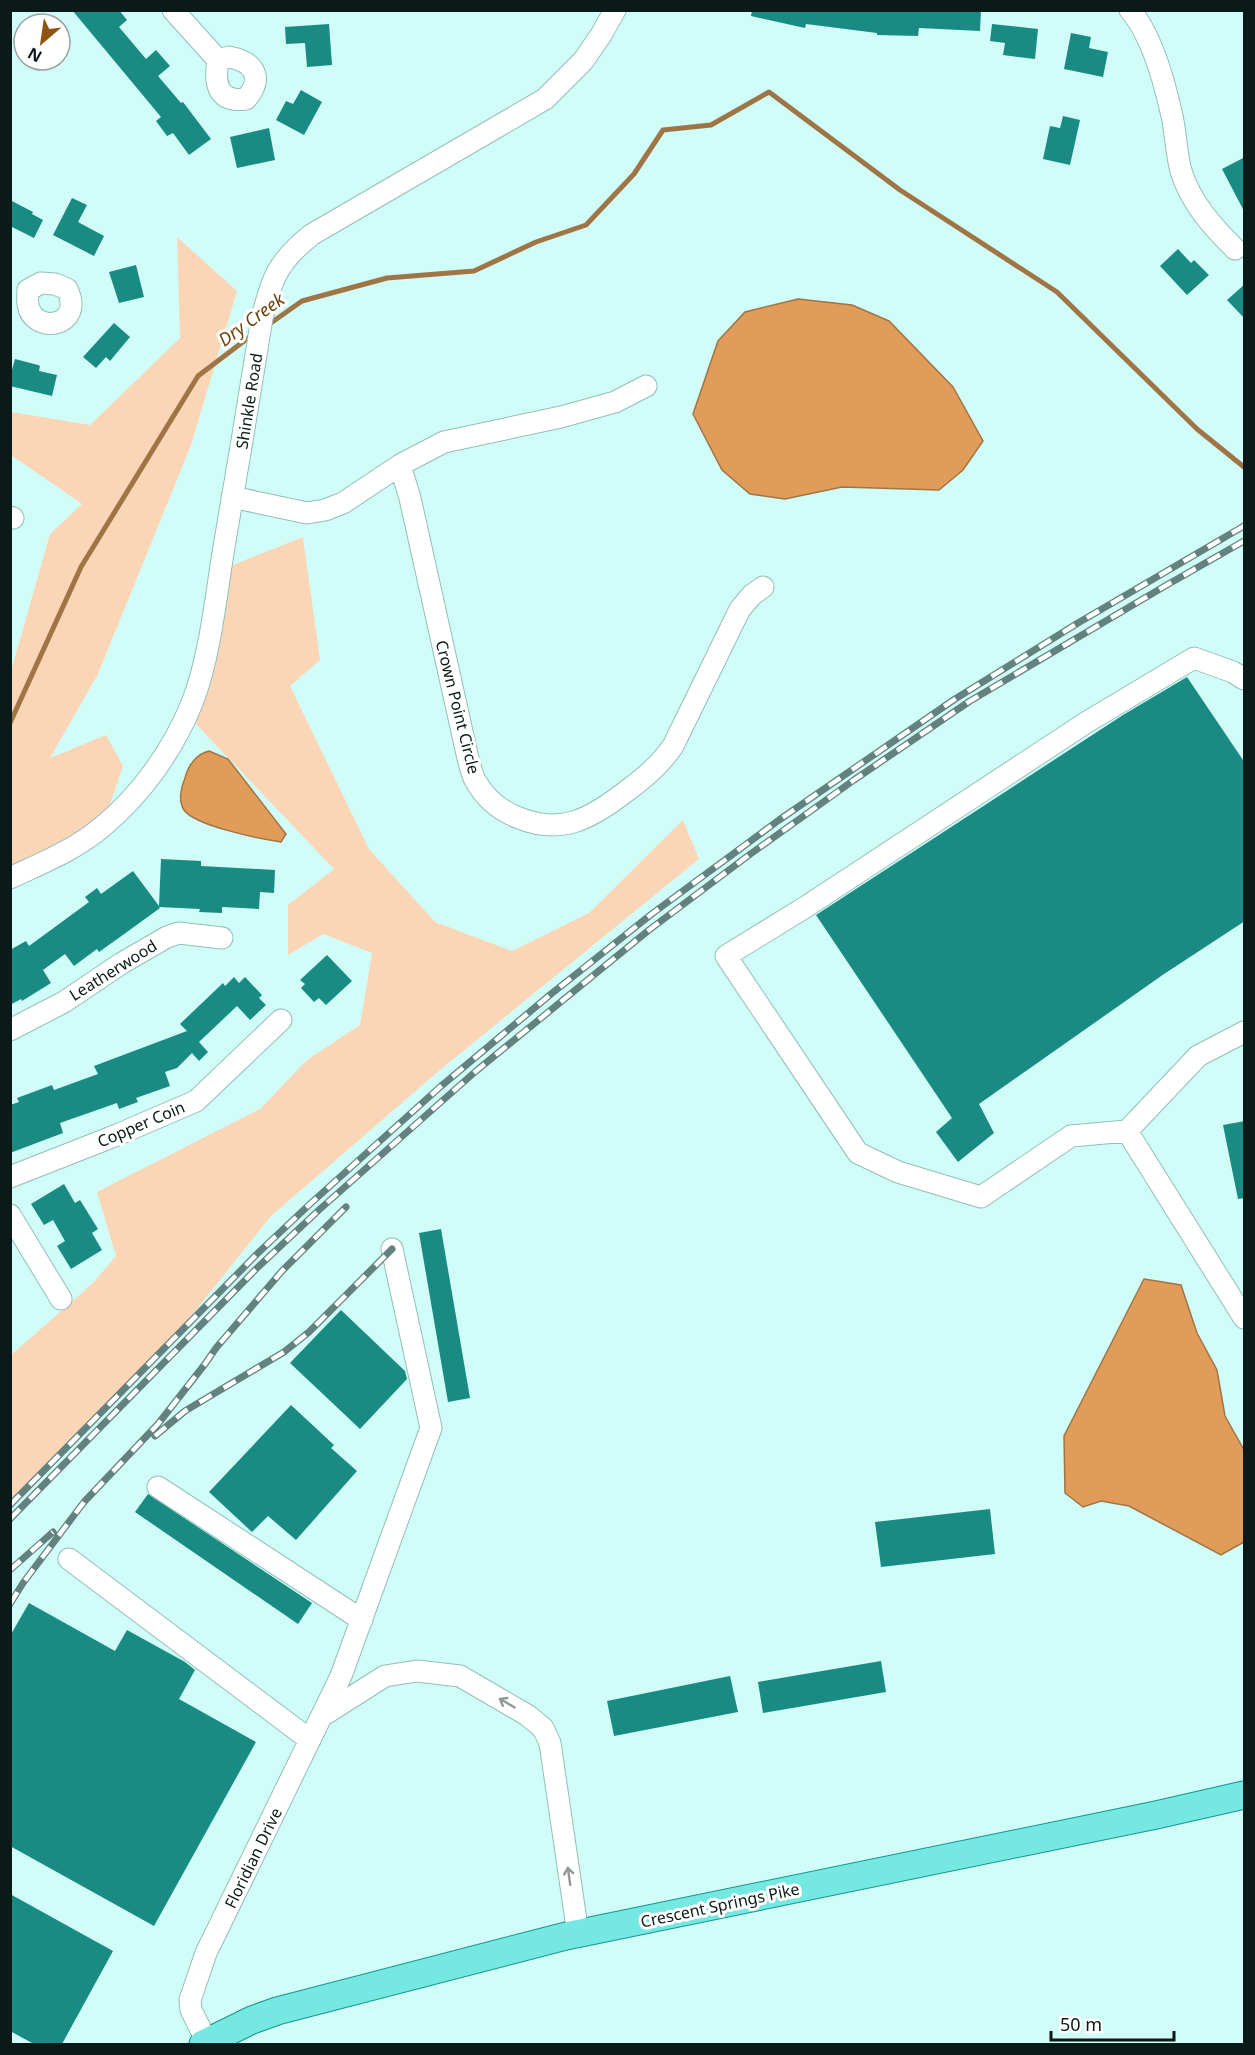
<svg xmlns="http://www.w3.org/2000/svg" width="1255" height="2055" font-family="'Noto Sans',sans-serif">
<rect width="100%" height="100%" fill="#d0fdf8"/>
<path fill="#fad6b7" d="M 177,237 L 237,291 L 191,445 L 98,674 L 50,758 L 106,735 L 123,766 L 102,828 L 11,878 L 11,671 L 50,534 L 82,504 L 11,455 L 11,412 L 90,425 L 180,338 Z
M 303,537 L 320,660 L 290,686 L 369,849 L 435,922 L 512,951 L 589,913 L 683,820 L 699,859 L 440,1070 L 271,1216 L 172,1340 L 11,1505 L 11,1355 L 93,1283 L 116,1256 L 97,1192 L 260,1109 L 307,1060 L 360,1025 L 372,953 L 323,934 L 288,955 L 288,905 L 334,869 L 195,723 L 213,669 L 230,566 Z"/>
<path fill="#e19c59" stroke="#a07546" stroke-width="1.5" d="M 798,299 L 852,305 L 889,321 L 953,387 L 983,441 L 963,470 L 939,490 L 842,487 L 785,499 L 750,494 L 722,470 L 693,414 L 718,341 L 745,312 Z
M 209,751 L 228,759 L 286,834 L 281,842 C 261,839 195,826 184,810 C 178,801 181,787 185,778 C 188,766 196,754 209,751 Z
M 1144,1279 L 1181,1285 L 1197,1333 L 1217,1370 L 1225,1416 L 1244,1450 L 1244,1542 L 1221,1555 L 1129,1506 L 1101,1501 L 1083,1507 L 1065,1493 L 1064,1436 Z"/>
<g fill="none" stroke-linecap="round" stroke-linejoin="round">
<path stroke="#a07546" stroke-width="5" d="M 268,325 L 302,301 L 387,278 L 474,271 L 536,242 L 586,225 L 634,174 L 663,130 L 711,125 L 769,92 L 900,190 L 1057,292 L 1197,429 L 1244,467
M 10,723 L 81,567 L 198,376 L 252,335"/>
</g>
<path fill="#1a8b83" d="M 72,10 L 119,10 L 127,20 L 119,27 L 146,59 L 156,50 L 170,66 L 158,76 L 181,103 L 183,102 L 211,139 L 189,155 L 173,133 L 167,136 L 156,121 L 161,117 Z
M 752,10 L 981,10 L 980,31 L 919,28 L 918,36 L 877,35 L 877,33 L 806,24 L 805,28 L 751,16 Z
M 329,24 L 332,65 L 307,67 L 305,43 L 286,44 L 285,27 Z
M 992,24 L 1038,29 L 1035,59 L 1003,55 L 1005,43 L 990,41 Z
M 1071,33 L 1091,37 L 1089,48 L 1108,52 L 1103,77 L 1064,69 Z
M 301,90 L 322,102 L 304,135 L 276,120 L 286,101 L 293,104 Z
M 1063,116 L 1080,120 L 1070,165 L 1043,159 L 1050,126 L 1060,128 Z
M 269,128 L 275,160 L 237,168 L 230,137 Z
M 1245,157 L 1245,213 L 1222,169 Z
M 72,198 L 87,205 L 78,222 L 104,236 L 94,256 L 53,235 Z
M 10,200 L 33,212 L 32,214 L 43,220 L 34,238 L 10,226 Z
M 1178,249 L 1191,263 L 1194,260 L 1209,275 L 1187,295 L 1160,266 Z
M 136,265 L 144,297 L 119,303 L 109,272 Z
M 1245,284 L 1245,319 L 1227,300 Z
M 114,323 L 130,337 L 110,361 L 106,357 L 96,368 L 83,357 Z
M 15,359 L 38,365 L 40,366 L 39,371 L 57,375 L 52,396 L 10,386 L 10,377 Z
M 1187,677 L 1245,763 L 1245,921 L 1164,974 L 979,1104 L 994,1133 L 958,1162 L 936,1132 L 952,1118 L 816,915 L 1123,715 Z
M 161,859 L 201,861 L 201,866 L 275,870 L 274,893 L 260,892 L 259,909 L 222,907 L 222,913 L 199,912 L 200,909 L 159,907 L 160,908 L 127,932 L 99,952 L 97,949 L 74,966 L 65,954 L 43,970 L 51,983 L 22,1001 L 21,999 L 10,1005 L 10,950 L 26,941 L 29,946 L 89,902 L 85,897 L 97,888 L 101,894 L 133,871 L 159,906 Z
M 327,955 L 352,981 L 326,1005 L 319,998 L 314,1002 L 301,988 L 305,984 L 300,980 Z
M 234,977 L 239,983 L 245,977 L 262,995 L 259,998 L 266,1005 L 250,1020 L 237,1006 L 199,1042 L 208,1052 L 199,1061 L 192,1053 L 177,1068 L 165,1072 L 170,1086 L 136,1098 L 138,1102 L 119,1109 L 117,1103 L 60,1123 L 63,1133 L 10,1153 L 10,1105 L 19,1102 L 17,1098 L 52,1085 L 54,1090 L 98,1074 L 94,1066 L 187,1031 L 180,1024 L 223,983 L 225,986 Z
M 1245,1121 L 1245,1198 L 1238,1199 L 1223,1125 Z
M 64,1184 L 75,1203 L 80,1200 L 98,1229 L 92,1233 L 102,1250 L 71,1269 L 57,1246 L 65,1241 L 53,1220 L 44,1225 L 31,1204 Z
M 441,1229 L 470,1398 L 448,1402 L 419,1233 Z
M 341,1310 L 405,1371 L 407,1379 L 360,1429 L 290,1363 Z
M 291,1405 L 334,1445 L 331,1448 L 357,1471 L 296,1540 L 268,1516 L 252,1532 L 209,1492 Z
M 148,1494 L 312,1603 L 298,1624 L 135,1512 Z
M 990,1509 L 995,1554 L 881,1567 L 875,1522 Z
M 29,1603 L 115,1651 L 127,1630 L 185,1662 L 195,1670 L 179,1699 L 256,1742 L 154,1926 L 10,1846 L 10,1636 Z
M 881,1661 L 886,1692 L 763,1713 L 758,1682 Z
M 730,1676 L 738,1712 L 614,1736 L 607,1701 Z
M 10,1894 L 113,1951 L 62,2044 L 34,2044 L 10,2031 Z"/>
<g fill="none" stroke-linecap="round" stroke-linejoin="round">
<defs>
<path id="minor" d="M 173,10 L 218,60
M 1130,10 C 1152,35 1165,84 1172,116 C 1176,134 1176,153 1181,171 C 1191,203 1212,226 1235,249
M 229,57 C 255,62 264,78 246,99 C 217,103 214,83 218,60 Z
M 41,283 L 55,284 L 67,289 C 86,328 32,335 28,304 C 27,300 28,294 28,290 Z
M 400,465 L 410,498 L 467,754 C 469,762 471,772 475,780 C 485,798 500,811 519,818 C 561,835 590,819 624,793 C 643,779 659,766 673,746 L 740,609 L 752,595 L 763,587
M 232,497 L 307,513 L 325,510 L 343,503 L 400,465 L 444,442 L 561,417 L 615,402 L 646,386
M 10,517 L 13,518
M 10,878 C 42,863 75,850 102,827 C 141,795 173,750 192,703 C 210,658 216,595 224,547 C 237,471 250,394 262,318 C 272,277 278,262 311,235 L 545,99 L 583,61 L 601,35 L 615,10
M 10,1030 L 64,1002 L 122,963 L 167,937 L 179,933 L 222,938
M 1244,1032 L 1198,1056 L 1127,1131 L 1244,1318
M 1127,1131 L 1071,1136 L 981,1197 L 898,1172 L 858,1153 L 726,956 L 804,908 L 1087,722 L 1194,658 L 1233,672 L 1244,679
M 10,1177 L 117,1135 L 196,1101 L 281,1020
M 10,1215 L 61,1299
M 158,1487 L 362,1620
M 69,1559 L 310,1740
M 322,1716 L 385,1676 L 417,1671 L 460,1676 L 527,1715 L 543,1728 L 550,1743 L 578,1934
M 207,2042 L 191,2010 L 190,2000 L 206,1953 L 341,1676 L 431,1428 L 392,1249"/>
<path id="major" d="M 203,2044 L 252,2020 L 277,2011 L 566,1936 L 1156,1815 L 1244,1795"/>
</defs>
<use href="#minor" stroke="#93beb9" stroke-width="23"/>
<use href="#major" stroke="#13968e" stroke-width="29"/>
<use href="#minor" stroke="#fff" stroke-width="21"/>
<use href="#major" stroke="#75e8e1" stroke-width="27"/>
<defs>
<path id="rail" d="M 155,1436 L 185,1411 L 284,1352 L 309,1332 L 392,1249
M 10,1505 L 258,1253 L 310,1204 L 440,1087 L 551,994 L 653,913 L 779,820 L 955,699 L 1078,623 L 1244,526
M 10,1519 L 256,1269 L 320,1209 L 476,1071 L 649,930 L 749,855 L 854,780 L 970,701 L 1165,586 L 1244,541
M 10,1570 L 53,1532
M 10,1604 L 23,1583 L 84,1502 L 158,1424 L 205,1364 L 216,1348 L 282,1271 L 346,1207"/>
</defs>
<use href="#rail" stroke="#63817e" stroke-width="7"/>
<use href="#rail" stroke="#fff" stroke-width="4.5" stroke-dasharray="14" stroke-linecap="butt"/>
</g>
<defs><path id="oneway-shaft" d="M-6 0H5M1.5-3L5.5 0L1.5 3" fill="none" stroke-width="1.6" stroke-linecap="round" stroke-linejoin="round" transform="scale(1.5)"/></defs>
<g stroke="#909898">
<use href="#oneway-shaft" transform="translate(507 1703) rotate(-150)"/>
<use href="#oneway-shaft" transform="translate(569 1876) rotate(-98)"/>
</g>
<g text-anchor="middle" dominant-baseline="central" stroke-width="6" stroke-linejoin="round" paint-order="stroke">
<g font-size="16" fill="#091a19" stroke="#fff">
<text transform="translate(249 401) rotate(-81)">Shinkle Road</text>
<text transform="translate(458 707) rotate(76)">Crown Point Circle</text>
<text transform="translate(113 970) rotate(-32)">Leatherwood</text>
<text transform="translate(141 1124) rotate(-23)">Copper Coin</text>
<text transform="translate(253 1858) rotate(-64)">Floridian Drive</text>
<text transform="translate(720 1905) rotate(-12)">Crescent Springs Pike</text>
</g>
<g font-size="18" font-style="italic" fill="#6e410d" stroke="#fff">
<text transform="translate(251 319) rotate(-36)">Dry Creek</text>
</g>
</g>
<rect width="1255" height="2055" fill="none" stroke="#091a19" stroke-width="24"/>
<g transform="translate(42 42) rotate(209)"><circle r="28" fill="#ffffff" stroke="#9da3a3" stroke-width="1.5"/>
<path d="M0-4.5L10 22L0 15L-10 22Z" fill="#8f5510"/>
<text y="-9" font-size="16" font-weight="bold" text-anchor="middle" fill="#091a19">N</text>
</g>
<path d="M1051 2031v9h123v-9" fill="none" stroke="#091a19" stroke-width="3"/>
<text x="1060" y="2031" font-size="18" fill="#091a19" stroke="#ffffff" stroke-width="4.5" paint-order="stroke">50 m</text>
</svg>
